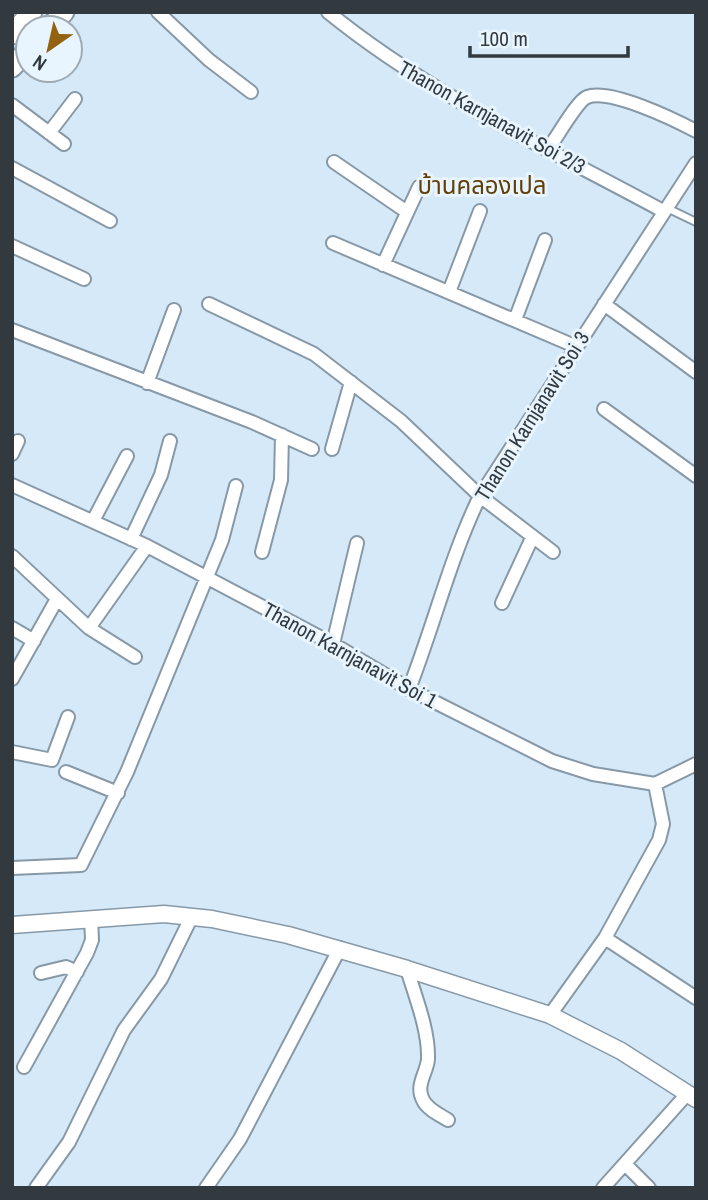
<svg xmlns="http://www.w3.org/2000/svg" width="708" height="1200" font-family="'Archivo Narrow','Noto Sans Thai',sans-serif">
<rect width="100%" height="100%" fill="#d6e9f8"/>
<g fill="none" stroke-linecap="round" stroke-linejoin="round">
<defs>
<path id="lane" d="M 667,208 L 696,222"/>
<path id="street" d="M 158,12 L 209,60 L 251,92
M 328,12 C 430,95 549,149 663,211
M 12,105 L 64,144
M 49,133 L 75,99
M 548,149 C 556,139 577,101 587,97 C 610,88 675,120 696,131
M 334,162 L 407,212
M 12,168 L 110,221
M 333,243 L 577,347
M 12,246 L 84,279
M 383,265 L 419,187
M 449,292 L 480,211
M 209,304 L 314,354 L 401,421 L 480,496 L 553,552
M 604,304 L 696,372
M 515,320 L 545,240
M 12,330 L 252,422 L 312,449
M 147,383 L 174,310
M 604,409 L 696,476
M 332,449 L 351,382
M 12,454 L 18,441
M 12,485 L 147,546 L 333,644 L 409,689 L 552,761 L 593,774 L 655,784 L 696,764
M 93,521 L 127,456
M 131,539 L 161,475 L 170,441
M 262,552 L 281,480 L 282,435
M 12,556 L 89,628 L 147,546
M 502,603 L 532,538
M 12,628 L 34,641
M 89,628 L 135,657
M 333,644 L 357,543
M 12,679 L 57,599
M 409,689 C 434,625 450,558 480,496 L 696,163
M 12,752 L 52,760 L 68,717
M 66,772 L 118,793
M 12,868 L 81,865 L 127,772 L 222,540 L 236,486
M 605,938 L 696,998
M 407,969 C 415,996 429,1030 428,1059 C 427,1073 415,1085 423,1100 C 427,1109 440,1115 448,1120
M 41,973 L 66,967 L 77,972
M 550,1015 L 605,938 L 659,840 L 663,824 L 655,784
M 24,1067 L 87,953 L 92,940 L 91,918
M 625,1164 L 649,1188
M 36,1188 L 69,1142 L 124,1030 L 161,979 L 192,916
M 206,1188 L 240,1139 L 340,948
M 603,1188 L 687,1094"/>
<path id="secondary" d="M 12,925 L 164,914 L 212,919 L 288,935 L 407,969 L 550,1015 L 621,1051 L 696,1099"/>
<path id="primary" d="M 49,28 L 64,12
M 12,34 L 32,12
M 12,67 L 28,50"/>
</defs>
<use href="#lane" stroke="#8799a7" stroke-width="10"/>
<use href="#street" stroke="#8799a7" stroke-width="16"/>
<use href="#secondary" stroke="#8799a7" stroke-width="19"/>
<use href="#primary" stroke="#8799a7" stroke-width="23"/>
<use href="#lane" stroke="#fff" stroke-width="6"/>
<use href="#street" stroke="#fff" stroke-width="12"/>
<use href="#secondary" stroke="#fff" stroke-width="16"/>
<use href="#primary" stroke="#fff" stroke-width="19"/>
</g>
<g text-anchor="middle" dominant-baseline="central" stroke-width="6" stroke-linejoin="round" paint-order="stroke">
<g font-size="21" fill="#32393f" stroke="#e9f5fe">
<text transform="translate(492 117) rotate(29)">Thanon Karnjanavit Soi 2/3</text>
<text transform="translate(532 416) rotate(-58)">Thanon Karnjanavit Soi 3</text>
<text transform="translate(350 655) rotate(29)">Thanon Karnjanavit Soi 1</text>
</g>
<g font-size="24" fill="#604007" stroke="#e9f5fe">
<text x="482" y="185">บ้านคลองเปล</text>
</g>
</g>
<rect width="708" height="1200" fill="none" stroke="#32393f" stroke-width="28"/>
<g transform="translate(49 49) rotate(214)"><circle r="33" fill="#e9f5fe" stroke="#a0aab2" stroke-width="2"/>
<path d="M0-5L12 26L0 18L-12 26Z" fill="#926310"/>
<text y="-10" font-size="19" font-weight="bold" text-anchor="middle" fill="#32393f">N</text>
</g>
<path d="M470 46v10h158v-10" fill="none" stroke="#32393f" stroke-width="3.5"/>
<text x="480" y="46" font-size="21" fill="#32393f" stroke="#e9f5fe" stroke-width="5" paint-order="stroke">100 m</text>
</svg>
